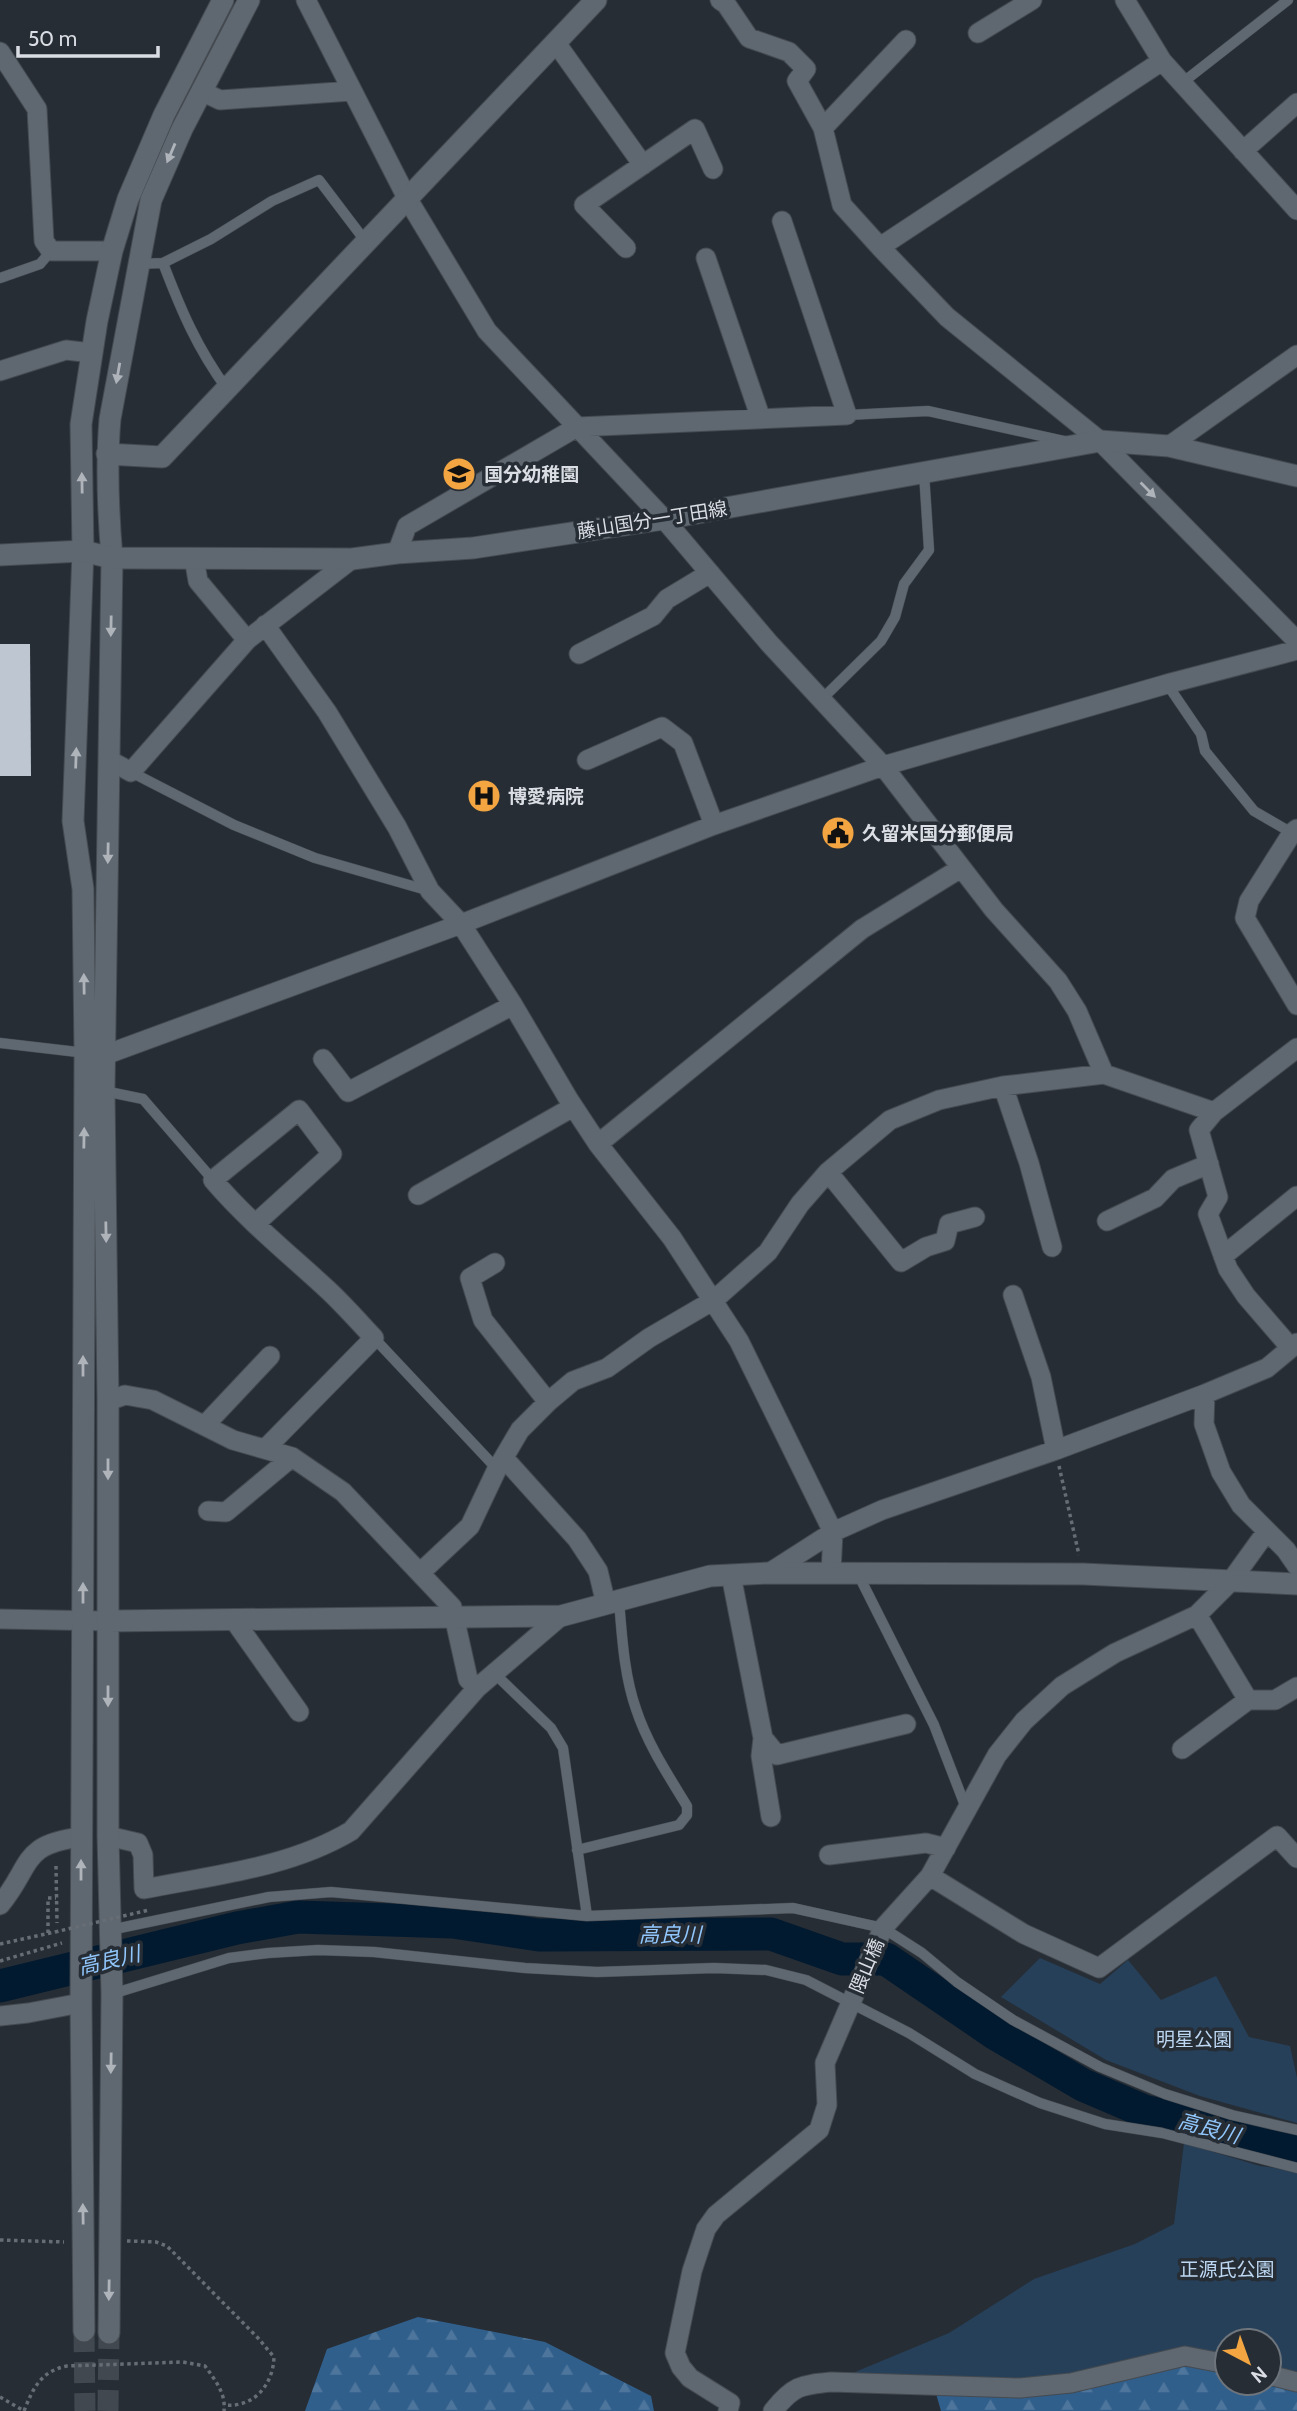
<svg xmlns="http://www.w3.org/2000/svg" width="1297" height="2411" font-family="Cabin,'Noto Sans JP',sans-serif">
<defs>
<pattern id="forest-firs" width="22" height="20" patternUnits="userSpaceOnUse" patternTransform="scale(1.75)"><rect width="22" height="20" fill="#315f8c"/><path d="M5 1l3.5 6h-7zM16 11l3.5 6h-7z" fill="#4e769c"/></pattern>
</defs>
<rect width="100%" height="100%" fill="#262d35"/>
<path fill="url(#forest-firs)" d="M 418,2317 L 545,2342 L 651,2396 L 654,2411 L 305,2411 L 327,2349 Z
M 925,2355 L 1227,2366 L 1227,2383 L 1297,2383 L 1297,2411 L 941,2411 Z"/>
<path fill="#274059" d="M 1040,1958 L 1100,1984 L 1128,1960 L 1161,2000 L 1216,1976 L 1249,2037 L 1290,2046 L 1297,2078 L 1297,2123 L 1200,2096 L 1106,2060 L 1001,1997 Z
M 1184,2143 L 1260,2166 L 1297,2171 L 1297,2382 L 1269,2375 L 1269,2341 L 1227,2341 L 1227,2364 L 1208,2359 L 1071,2383 L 831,2382 L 949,2333 L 1034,2279 L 1135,2244 L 1174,2224 Z"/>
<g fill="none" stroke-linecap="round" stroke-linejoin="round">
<path stroke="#021a30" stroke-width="33" d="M 0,1986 L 237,1928 L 298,1917 L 453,1922 L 539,1935 L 771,1934 L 842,1959 L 886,1959 L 996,2034 L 1083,2085 L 1144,2111 L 1215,2127 L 1297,2152"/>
</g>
<path fill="#bec7d1" d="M 0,644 L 30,644 L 31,776 L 0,776 Z"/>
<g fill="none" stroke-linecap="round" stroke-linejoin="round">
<path stroke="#41484f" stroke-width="21" stroke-dasharray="21 10" stroke-linecap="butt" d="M 84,2331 L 85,2411
M 108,2411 L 109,2333"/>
<defs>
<path id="service" d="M 1182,83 L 1288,0
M 163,263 C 181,310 197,348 227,389
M 138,264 L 163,263 L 211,239 L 272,201 L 319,180 L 366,242
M 0,278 L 40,264 L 51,251
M 847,415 L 928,411 L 1064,441
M 1167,684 L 1201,734 L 1205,751 L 1254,811 L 1292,833
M 822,699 L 881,641 L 895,617 L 904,584 L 929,550 L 924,473
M 131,772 L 234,825 L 315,858 L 430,891
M 0,1043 L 86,1053
M 104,1091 L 143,1099 L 213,1180
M 374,1338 L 497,1469
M 858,1574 L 934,1725 L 966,1808
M 494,1673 L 551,1728 L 563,1748 L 587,1916
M 577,1850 L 679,1825 L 687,1815 L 687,1806 C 668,1775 647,1743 636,1709 C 624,1675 622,1636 619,1601
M 110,1930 L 269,1897 L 331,1892 L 587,1916 L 793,1908 L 883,1928 L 922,1953 L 957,1982 L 1013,2020 L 1100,2067 L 1165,2094 L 1232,2115 L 1297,2130
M 112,1994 L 229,1958 L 268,1953 L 318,1950 L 374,1952 L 525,1968 L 597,1972 L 714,1968 L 766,1970 L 806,1980 L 909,2033 L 975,2074 L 1040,2103 L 1105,2124 L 1162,2133 L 1297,2168"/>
<path id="minor" d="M 306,0 L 407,198 L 487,331 L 664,519 L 769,643 L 883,766 L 994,910 L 1058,981 L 1077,1011 L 1104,1074
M 720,0 L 726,4 L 749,38 L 789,52 L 806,69 L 797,81 L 823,128 L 842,205 L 880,247 L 947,317 L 1100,441 L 1297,641
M 1125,0 L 1162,61 L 1297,210
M 978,33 L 1032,0
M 556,43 L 643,165
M 0,52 L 37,109 L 44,241 L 51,251 L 112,251
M 201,91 L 220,100 L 352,91
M 823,128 L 906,40
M 1243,151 L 1297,103
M 880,247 L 1162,61
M 626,248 L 584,205 L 695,129 L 713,169
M 706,258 L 761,419
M 0,371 L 66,350 L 92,353
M 1169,446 L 1297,355
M 397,553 L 407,526 L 577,427 L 847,415 L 782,221
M 194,558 L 198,581 L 247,640
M 265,625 L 327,712 L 397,827 L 430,891 L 461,924 L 513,1005 L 569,1100 L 598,1144 L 672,1238 L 739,1341 L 833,1532 L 831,1573
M 579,654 L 653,616 L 667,599 L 710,573
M 109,760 L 131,772 L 247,640 L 352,559
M 587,760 L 662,727 L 683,743 L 714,825
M 1297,829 L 1292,833 L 1249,901 L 1245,918 L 1297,1005
M 105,1055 L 461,924 L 714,825 L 883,766 L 1167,684 L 1297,650
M 323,1059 L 348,1092 L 513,1005
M 1003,1086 L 1029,1163 L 1052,1247
M 598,1144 L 862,929 L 961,868
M 828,1172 L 901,1262 L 926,1247 L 945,1241 L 949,1224 L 975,1217
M 418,1195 L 573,1107
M 1107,1221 L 1155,1198 L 1173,1179 L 1209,1164
M 255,1224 L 332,1154 L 299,1110 L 213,1180 C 248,1221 289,1254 328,1290 C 344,1305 359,1322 374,1338 L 265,1449
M 1223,1256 L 1297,1196
M 495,1263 L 470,1278 L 483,1320 L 548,1402
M 1013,1295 L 1041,1377 L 1056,1450
M 1290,1347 L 1246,1296 L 1228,1269 L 1208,1214 L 1218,1197 L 1199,1130 L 1214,1112 L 1297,1048
M 1205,1394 L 1204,1424 L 1221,1472 L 1241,1505 L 1286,1550 L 1297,1566
M 205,1425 L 270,1356
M 504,1458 L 577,1539 L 598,1571 L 606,1604
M 208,1511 L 226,1512 L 292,1457
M 421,1572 L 470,1526 L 497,1469 L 520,1430 L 548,1402 L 573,1381 L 607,1368 L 649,1338 L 714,1300 L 768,1252 L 800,1204 L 828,1172 L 890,1120 L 939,1100 L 1003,1086 L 1104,1074 L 1214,1112
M 769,1573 L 833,1532 L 882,1510 L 1056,1450 L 1205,1394 L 1267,1368 L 1297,1343
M 731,1575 L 763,1738 L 761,1756 L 771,1817
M 1197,1615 L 1248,1700
M 0,1619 L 108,1621
M 234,1620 L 299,1712
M 477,1688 L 561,1616
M 763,1738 L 777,1755 L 906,1724
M 1182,1749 L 1248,1700 L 1275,1700 L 1297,1687
M 108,1836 L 138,1843 L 143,1855 L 144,1889 C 214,1875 289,1868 351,1831 L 477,1688 L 468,1679 L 452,1607 L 343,1492 L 292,1457 L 233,1440 L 153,1400 L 125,1395 L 108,1401
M 829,1855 L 926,1843 L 946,1848
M 930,1876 L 1024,1934 L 1099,1968 L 1277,1836 L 1297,1858
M 0,1905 C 33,1865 20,1844 82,1837
M 0,2016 L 28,2013 L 81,2003
M 1269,2375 L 1297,2382
M 728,2411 L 730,2403 L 690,2378 L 681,2367 L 675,2353 L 692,2271 L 706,2229 L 716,2215 L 819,2130 L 827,2105 L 825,2063 L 883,1928 L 930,1876 L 997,1755 L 1024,1721 L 1062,1686 L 1115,1653 L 1197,1615 L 1231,1581 L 1267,1531
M 773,2411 C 793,2386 800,2385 831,2382 L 1020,2388 L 1071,2383 L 1185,2356 L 1227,2364"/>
<path id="tertiary" d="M 107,454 L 162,457 L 596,0
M 108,1621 L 561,1616 L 710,1576 L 769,1573 L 1083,1574 L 1297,1584
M 84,2331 L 81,2003 L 85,1053 L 83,889 L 73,821 L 83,551 L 81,424 L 97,321 L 112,251 L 128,199 L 164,115 L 223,0
M 109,2333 L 112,1994 L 108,1836 L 108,1401 L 104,1091 L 112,558 C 108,511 106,466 110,419 L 151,200 L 182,129 L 249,0"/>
<path id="secondary" d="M 0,555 L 83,551 L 112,558 L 352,559 L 397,553 L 473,548 L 664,519 L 1100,441 L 1169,446 L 1297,476"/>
</defs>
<use href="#service" stroke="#444a50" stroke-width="11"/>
<use href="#minor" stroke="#444a50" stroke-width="21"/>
<use href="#tertiary" stroke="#444a50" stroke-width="23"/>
<use href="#secondary" stroke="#444a50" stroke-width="23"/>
<path stroke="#676d74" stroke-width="3.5" stroke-dasharray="3.5 3.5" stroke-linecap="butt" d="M 1059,1466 L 1079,1555
M 56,1866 L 57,1923
M 48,1933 L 48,1898 L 56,1898
M 0,1944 L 55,1932
M 0,1961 L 62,1943
M 0,2240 L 64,2242
M 127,2241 L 156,2242 L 167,2246 L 258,2338 L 274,2357 C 273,2385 254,2408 224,2405
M 0,2397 L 24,2411
M 24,2411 C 33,2388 41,2371 67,2366 L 183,2362 L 205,2366 C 215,2380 226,2393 224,2411"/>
<use href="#service" stroke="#5f6770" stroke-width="10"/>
<use href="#minor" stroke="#5f6770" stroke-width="19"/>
<use href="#tertiary" stroke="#5f6770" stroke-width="21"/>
<use href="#secondary" stroke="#5f6770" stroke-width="21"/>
<path stroke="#676d74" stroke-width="3.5" stroke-dasharray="3.5 3.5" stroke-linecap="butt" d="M 55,1932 L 149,1910"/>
</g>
<defs><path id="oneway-solid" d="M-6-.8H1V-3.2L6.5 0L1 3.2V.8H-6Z" transform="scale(1.75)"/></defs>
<g fill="#afb4bb">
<use href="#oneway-solid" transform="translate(171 153) rotate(113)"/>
<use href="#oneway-solid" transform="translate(118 373) rotate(100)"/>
<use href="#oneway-solid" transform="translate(82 483) rotate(-91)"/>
<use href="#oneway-solid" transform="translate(1148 490) rotate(45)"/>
<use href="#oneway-solid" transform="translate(111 626) rotate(91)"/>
<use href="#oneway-solid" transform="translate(76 758) rotate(-88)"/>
<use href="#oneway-solid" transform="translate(108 853) rotate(91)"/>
<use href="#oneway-solid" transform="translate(84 984) rotate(-91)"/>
<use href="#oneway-solid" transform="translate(84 1138) rotate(-89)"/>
<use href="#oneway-solid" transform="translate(106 1232) rotate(89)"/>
<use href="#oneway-solid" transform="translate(83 1366) rotate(-90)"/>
<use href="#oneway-solid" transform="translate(108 1469) rotate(90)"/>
<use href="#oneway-solid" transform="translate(83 1593) rotate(-90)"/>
<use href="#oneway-solid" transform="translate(108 1696) rotate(90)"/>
<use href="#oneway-solid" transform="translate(81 1870) rotate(-90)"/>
<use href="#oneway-solid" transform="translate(111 2063) rotate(91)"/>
<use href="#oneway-solid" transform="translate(83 2214) rotate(-91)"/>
<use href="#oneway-solid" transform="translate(109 2290) rotate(91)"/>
</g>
<defs>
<symbol id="school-disc" viewBox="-11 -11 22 22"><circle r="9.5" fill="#f2a541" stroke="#262d35"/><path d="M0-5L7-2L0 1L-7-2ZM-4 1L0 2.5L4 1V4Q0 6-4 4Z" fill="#111"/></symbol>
<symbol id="hospital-disc" viewBox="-11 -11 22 22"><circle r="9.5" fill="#f2a541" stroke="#262d35"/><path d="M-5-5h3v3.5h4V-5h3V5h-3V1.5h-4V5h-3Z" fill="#111"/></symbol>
<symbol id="civic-disc" viewBox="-11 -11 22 22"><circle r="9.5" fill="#f2a541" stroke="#262d35"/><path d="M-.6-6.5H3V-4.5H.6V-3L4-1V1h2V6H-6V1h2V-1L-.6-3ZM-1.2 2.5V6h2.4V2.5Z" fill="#111"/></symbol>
</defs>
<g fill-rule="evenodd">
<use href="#school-disc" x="440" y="455" width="38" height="38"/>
<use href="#hospital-disc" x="465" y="777" width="38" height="38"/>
<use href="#civic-disc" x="819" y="814" width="38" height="38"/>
</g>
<g text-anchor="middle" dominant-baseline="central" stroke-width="7" stroke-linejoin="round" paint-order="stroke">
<g font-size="19" font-weight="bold" fill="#dadee4" stroke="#262d35" text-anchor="start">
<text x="484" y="474">国分幼稚園</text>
<text x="508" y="796">博愛病院</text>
<text x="862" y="833">久留米国分郵便局</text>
</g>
<g font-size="19" fill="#dadee4" stroke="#262d35">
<text transform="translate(652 520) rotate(-9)">藤山国分一丁田線</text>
<text transform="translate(867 1966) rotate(-67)">隈山橋</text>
</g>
<g font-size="19" fill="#bdd7f3" stroke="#262d35">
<text x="1194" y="2039">明星公園</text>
<text x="1227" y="2269">正源氏公園</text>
</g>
<g font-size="21" font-style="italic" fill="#91c7fd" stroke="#262d35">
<text x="670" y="1934">高良川</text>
<text transform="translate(109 1960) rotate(-13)">高良川</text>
<text transform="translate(1209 2128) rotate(15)">高良川</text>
</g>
</g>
<g transform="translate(1248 2362) rotate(139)"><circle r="33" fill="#262d35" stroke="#6e747b" stroke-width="2"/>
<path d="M0-5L12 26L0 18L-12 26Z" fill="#f2a541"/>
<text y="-10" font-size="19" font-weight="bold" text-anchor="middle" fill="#dadee4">N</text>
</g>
<path d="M18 46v10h140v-10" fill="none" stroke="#dadee4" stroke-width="3.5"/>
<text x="28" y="46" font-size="21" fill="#dadee4" stroke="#262d35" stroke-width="5" paint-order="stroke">50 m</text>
</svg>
